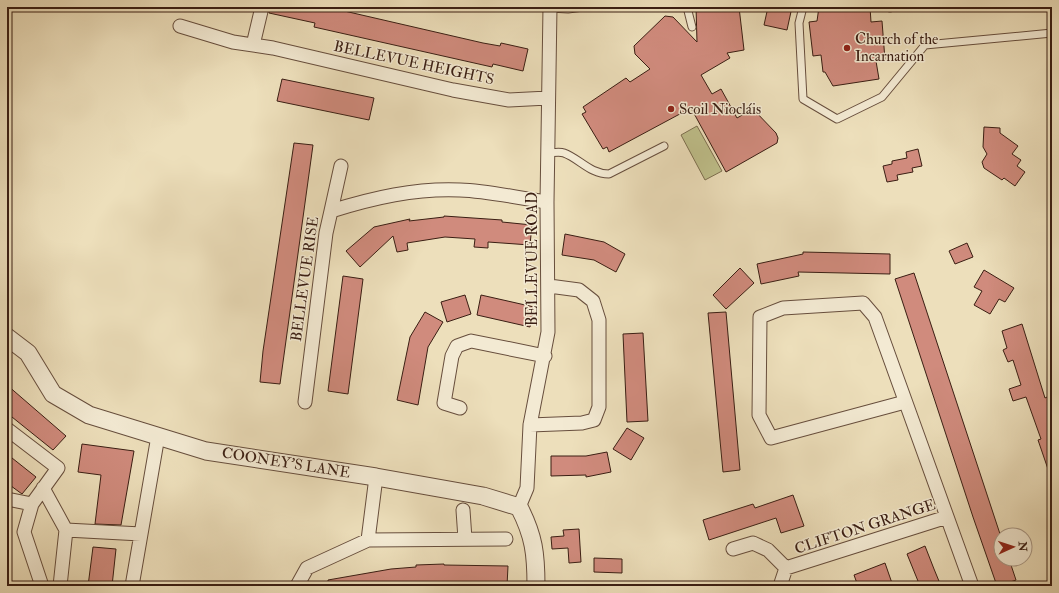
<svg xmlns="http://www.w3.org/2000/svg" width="1059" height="593" font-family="'IM FELL Double Pica',serif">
<rect width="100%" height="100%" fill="#eddfbb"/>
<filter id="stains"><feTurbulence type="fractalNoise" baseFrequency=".005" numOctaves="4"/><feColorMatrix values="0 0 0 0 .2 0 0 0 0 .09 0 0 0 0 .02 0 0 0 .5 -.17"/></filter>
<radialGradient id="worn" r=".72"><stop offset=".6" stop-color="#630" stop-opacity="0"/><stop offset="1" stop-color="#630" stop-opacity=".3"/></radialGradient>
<path fill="#bfc08b" stroke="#7c6f4f" d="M 697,126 L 722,171 L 705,180 L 681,135 Z"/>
<path fill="#d08b7d" stroke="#3a1e13" d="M 270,7 L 327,7 L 483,43 L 500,46 L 501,43 L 528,49 L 523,71 L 493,64 L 492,67 L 314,27 L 315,23 L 269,13 Z
M 696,7 L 739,7 L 744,50 L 727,53 L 730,58 L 701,75 L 712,94 L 721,89 L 737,118 L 753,109 L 776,133 L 778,138 L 777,143 L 726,172 L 691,108 L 609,152 L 607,147 L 603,149 L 582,114 L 586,112 L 583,107 L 626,78 L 630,82 L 650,69 L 635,54 L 634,46 L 665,16 L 673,17 L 697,42 Z
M 768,7 L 792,7 L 787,30 L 764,25 Z
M 819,7 L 870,7 L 871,22 L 882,21 L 885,60 L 876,61 L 879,79 L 833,86 L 825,72 L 823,72 L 821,55 L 813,56 L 809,22 L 817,21 Z
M 282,79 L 374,98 L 369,120 L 277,101 Z
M 984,127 L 1000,128 L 1000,133 L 1018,146 L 1012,154 L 1021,160 L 1017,166 L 1025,172 L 1015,186 L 1004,178 L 1002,180 L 984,168 L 982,162 L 987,154 L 983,147 Z
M 294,143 L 313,145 L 280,384 L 260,382 L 263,351 Z
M 918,149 L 922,166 L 912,168 L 913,172 L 897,175 L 898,180 L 887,182 L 883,166 L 892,164 L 892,161 L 907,158 L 906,152 Z
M 444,216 L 502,220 L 502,222 L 532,225 L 530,245 L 488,242 L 488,248 L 474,247 L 475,239 L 445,237 L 407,243 L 408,250 L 397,252 L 393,236 L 360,267 L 346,251 L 374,227 L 410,219 L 409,221 L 444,217 Z
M 565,234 L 604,242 L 625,254 L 616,272 L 594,260 L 562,255 Z
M 967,243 L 973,257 L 955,264 L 949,251 Z
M 803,252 L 890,254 L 890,274 L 798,272 L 799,276 L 761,284 L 757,264 L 803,254 Z
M 740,268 L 754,283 L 726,309 L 713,295 Z
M 984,270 L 1014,288 L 1005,302 L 999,299 L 990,314 L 974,305 L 982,291 L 974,287 Z
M 914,273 L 1001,537 L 1001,559 L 1009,559 L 1016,580 L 999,586 L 997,586 L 973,517 L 895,279 Z
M 343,276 L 363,279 L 348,394 L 328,391 Z
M 465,295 L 471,314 L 447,322 L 441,302 Z
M 481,295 L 534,307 L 530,327 L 477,315 Z
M 425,312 L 443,322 L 428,347 L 418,405 L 397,400 L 410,337 Z
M 726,312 L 740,470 L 723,472 L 708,313 Z
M 1022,324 L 1045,398 L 1047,397 L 1052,410 L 1052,474 L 1050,475 L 1038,440 L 1041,439 L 1026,397 L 1013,401 L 1009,389 L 1021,385 L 1013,360 L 1008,362 L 1003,350 L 1007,348 L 1002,331 Z
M 643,333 L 648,421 L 627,422 L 623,334 Z
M 7,385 L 66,436 L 53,450 L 7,413 Z
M 627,428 L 644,438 L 631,460 L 613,449 Z
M 82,444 L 134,451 L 121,525 L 95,524 L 101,475 L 78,472 Z
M 607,452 L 611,472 L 586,477 L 586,475 L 551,476 L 551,456 L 586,456 Z
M 7,454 L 36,477 L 22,494 L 7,483 Z
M 793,495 L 804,526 L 781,533 L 776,518 L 709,540 L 703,520 L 753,504 L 755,508 Z
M 579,529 L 581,562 L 569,563 L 568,548 L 552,549 L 551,537 L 564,536 L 563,530 Z
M 925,546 L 934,569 L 941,586 L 920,586 L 907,554 Z
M 93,547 L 116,549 L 112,586 L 88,586 Z
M 594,558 L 622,559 L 622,573 L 594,572 Z
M 885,563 L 893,586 L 858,586 L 854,575 Z
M 444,564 L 444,565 L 508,566 L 507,586 L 328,586 L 328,580 L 391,569 L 416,567 L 416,565 Z"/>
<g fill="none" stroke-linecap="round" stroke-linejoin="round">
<defs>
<path id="service" d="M 687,7 L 692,27
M 803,7 L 799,23 L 803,99 L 837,119 L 882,97 L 925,45 L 1052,33
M 890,7 L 890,8
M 928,7 L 936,7
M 550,8 L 568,9 L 583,7
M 548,153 C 552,153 559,151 564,153 C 580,159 590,174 609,174 L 664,146"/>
<path id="minor" d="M 180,26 L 233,42 L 273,48 L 453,90 L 509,100 L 548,98
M 253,45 L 262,7
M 331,211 L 341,166
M 305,402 L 326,233 L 331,211 C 373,198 415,188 460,190 C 489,191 518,198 547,202
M 905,402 L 771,438 L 759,415 L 760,317 L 783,308 L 863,303 L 875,317 L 972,586
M 460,408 L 444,403 L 452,356 L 457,346 L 471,341 L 545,356
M 530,425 L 582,423 L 594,420 L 599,407 L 599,320 L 593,301 L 579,290 L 549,286
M 7,429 L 58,468 L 32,504 L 24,532 L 42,586
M 43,488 L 66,530 L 141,534
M 7,499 L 32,504
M 519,507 L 527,488 L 530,425 L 548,332 L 547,202 L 550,7
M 463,510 L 465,539
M 368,540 L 376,477
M 733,549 L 753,543 L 768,550 L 786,568
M 60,586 L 66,530
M 132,586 L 158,436
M 297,586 L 307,568 L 368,540 L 506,539
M 780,586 L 786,568 L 947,517"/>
<path id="tertiary" d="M 7,337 L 28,353 L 53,394 L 89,415 L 206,451 L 376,477 L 483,496 L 519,507 C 534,536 536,554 536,586"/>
</defs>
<use href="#service" stroke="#674e3d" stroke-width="9"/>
<use href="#minor" stroke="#674e3d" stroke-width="15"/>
<use href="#tertiary" stroke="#674e3d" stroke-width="19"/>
<use href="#service" stroke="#f3ead3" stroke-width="7"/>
<use href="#minor" stroke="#f3ead3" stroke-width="13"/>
<use href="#tertiary" stroke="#f3ead3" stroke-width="17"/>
</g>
<g fill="#8f2418" stroke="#f3ead3" stroke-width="1.5">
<circle cx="847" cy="48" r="4"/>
<circle cx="671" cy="109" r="4"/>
</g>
<g text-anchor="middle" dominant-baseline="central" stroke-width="3" stroke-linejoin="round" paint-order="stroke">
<g font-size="15" fill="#3a1e13" stroke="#f3ead3" text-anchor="start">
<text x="855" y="39">Church of the<tspan x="855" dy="17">Incarnation</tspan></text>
<text x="679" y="109">Scoil Niocláis</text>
</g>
<g font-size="15" fill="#3a1e13" stroke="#f3ead3">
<text transform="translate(414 63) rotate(12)">BELLEVUE HEIGHTS</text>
<text transform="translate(532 259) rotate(-90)">BELLEVUE ROAD</text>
<text transform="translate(305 279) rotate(-82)">BELLEVUE RISE</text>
<text transform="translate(286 463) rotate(9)">COONEY'S LANE</text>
<text transform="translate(865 527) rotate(-18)">CLIFTON GRANGE</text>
</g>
</g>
<rect width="1059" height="593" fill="none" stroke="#eddfbb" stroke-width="24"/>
<rect x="8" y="8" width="1043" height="577" fill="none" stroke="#3a1e13" stroke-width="2"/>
<rect x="12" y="12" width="1035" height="569" fill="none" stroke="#3a1e13"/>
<g transform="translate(1013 547) rotate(87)"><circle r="19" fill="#f3ead3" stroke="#a99886"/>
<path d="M0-3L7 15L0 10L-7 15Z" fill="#8f2418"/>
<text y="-6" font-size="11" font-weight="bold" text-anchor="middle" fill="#3a1e13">N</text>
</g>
<rect width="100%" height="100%" filter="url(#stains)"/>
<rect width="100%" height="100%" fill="url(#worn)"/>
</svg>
